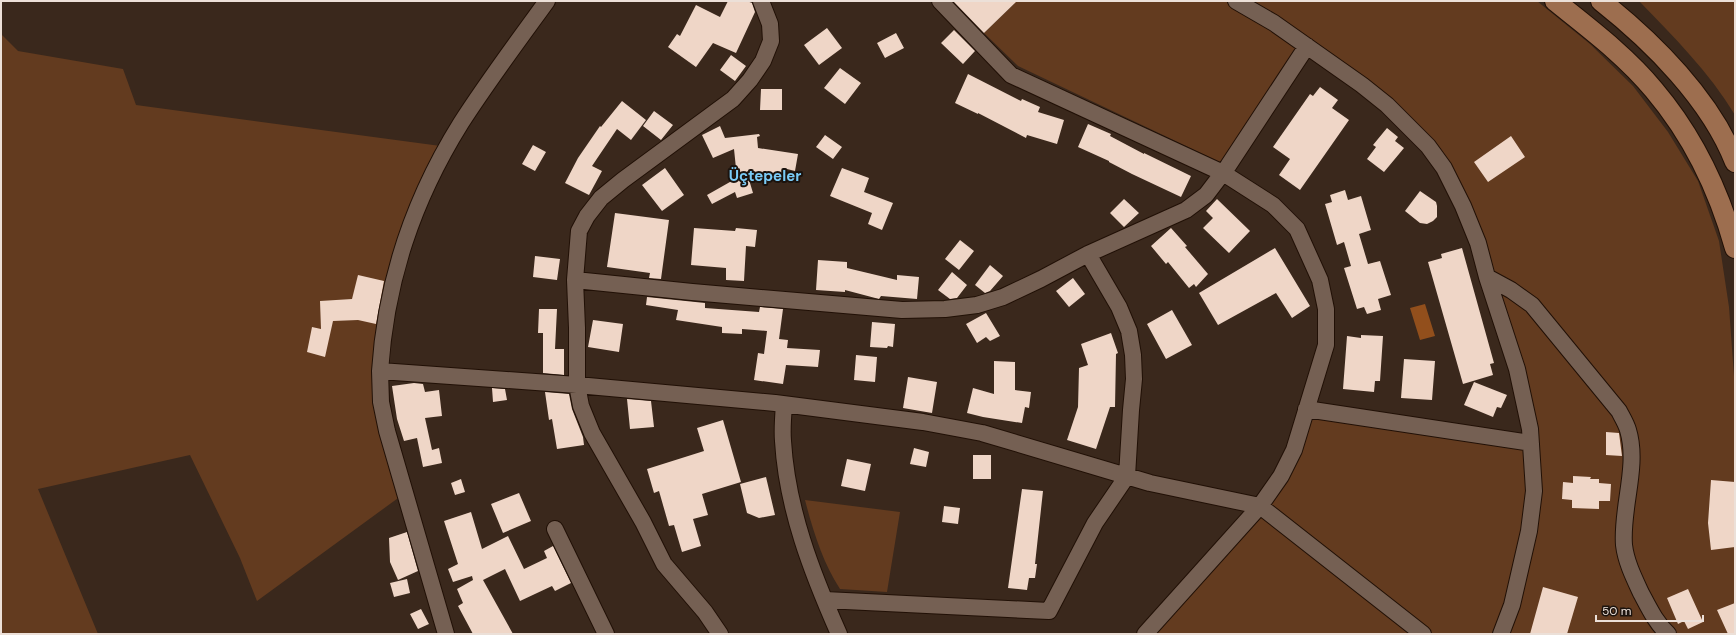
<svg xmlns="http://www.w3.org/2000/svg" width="1736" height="635" font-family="'DM Sans',sans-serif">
<rect width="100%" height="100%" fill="#3a281c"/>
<path fill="#633b1f" d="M 1012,1 L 1537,1 L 1590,44 L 1633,86 L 1668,132 L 1698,181 L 1719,241 L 1729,307 L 1735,390 L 1735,634 L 1145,634 L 1260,506 L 1306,409 L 1531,443 L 1487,277 L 1428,146 L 1307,46 L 1228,166 L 1018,66 L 984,33 L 1014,4 Z
M 1639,1 L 1735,1 L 1735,115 C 1709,72 1674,37 1639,1 Z
M 1,34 L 18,51 L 123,69 L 136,105 L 448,147 L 412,223 L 380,371 L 405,493 L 257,601 L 240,558 L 190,455 L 38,489 L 98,634 L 1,634 Z
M 805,500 L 900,512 L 887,592 L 840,589 C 823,563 813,531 805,500 Z"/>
<path fill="#924f1c" d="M 1425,304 L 1435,336 L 1420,340 L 1410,308 Z"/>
<path fill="#efd6c7" d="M 728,1 L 747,1 L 752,3 L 755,12 L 736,53 L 713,43 L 696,67 L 668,47 L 677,34 L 680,36 L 696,5 L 720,17 Z
M 953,1 L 1017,1 L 984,33 Z
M 827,28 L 842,48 L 819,65 L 804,45 Z
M 954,30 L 975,51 L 963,64 L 941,43 Z
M 896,33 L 904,48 L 885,58 L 877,43 Z
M 731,55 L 746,66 L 735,81 L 720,70 Z
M 840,68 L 861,83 L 845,104 L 824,88 Z
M 968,74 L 1021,101 L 1022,99 L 1040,107 L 1038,112 L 1064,120 L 1057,144 L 1027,135 L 1026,138 L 978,113 L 978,114 L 955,103 Z
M 1320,87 L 1338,100 L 1332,108 L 1349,120 L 1300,190 L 1279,175 L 1290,159 L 1273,147 L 1310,94 L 1313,96 Z
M 761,89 L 782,89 L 782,110 L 760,110 Z
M 622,101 L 646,120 L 631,140 L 617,129 L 592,166 L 602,171 L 589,195 L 565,183 L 578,158 L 600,126 L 601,127 Z
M 654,111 L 673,125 L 661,140 L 643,126 Z
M 1088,124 L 1111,134 L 1110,136 L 1144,154 L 1144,153 L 1191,176 L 1181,197 L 1132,174 L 1109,162 L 1109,161 L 1078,147 Z
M 720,126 L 725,138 L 759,134 L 760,136 L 757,137 L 758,148 L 798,154 L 795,171 L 783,168 L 781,179 L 747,173 L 753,193 L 737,198 L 735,192 L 712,204 L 707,195 L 737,178 L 734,149 L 713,158 L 702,135 Z
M 1387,128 L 1398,137 L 1395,141 L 1404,148 L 1384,172 L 1367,159 L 1376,147 L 1373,145 Z
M 825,135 L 842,147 L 833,159 L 816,147 Z
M 1511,136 L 1525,157 L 1488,182 L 1474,162 Z
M 533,145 L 546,152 L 535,171 L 522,164 Z
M 665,168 L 684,195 L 662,211 L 642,185 Z
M 842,168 L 869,178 L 864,192 L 893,203 L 882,230 L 868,224 L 872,213 L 830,196 Z
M 1345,190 L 1348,200 L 1361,196 L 1371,230 L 1359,234 L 1368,264 L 1380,261 L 1391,295 L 1378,299 L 1381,310 L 1367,314 L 1364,307 L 1357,309 L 1344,268 L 1351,266 L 1344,242 L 1337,245 L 1325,204 L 1332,202 L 1330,195 Z
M 1420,191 L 1436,202 L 1437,206 L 1437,217 L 1433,221 L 1427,224 L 1420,223 L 1405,211 Z
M 1124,199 L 1139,213 L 1124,227 L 1110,213 Z
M 1217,199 L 1250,231 L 1229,253 L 1203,228 L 1213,218 L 1206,211 Z
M 615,213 L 669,220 L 661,279 L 649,278 L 650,273 L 607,267 Z
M 694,228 L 735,231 L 736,228 L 757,230 L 755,247 L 746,246 L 744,281 L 726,280 L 726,268 L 691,265 Z
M 1171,228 L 1187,246 L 1185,247 L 1208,274 L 1196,287 L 1194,284 L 1189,288 L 1168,262 L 1166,264 L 1151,246 Z
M 960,240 L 974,251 L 959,270 L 945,259 Z
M 1275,248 L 1310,306 L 1292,318 L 1276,293 L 1218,325 L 1199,293 Z
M 1462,248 L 1494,363 L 1490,364 L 1493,375 L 1463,384 L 1428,262 L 1442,258 L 1441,254 Z
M 535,256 L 560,259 L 557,280 L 533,277 Z
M 818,260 L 847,262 L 847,268 L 897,280 L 897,275 L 919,277 L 917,299 L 881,296 L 879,299 L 845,290 L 845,292 L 816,290 Z
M 990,265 L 1003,276 L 990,291 L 985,293 L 975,285 Z
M 952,272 L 967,285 L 957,298 L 950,299 L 938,290 Z
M 358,275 L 384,281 L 376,324 L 358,320 L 333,321 L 325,357 L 307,352 L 312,327 L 321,329 L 320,301 L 352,299 Z
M 1073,278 L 1085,294 L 1069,307 L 1056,291 Z
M 647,297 L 705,303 L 705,308 L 759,312 L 760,307 L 783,309 L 779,339 L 788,340 L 787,348 L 820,350 L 818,367 L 786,365 L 783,384 L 754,380 L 758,353 L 764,354 L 767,331 L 742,329 L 742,334 L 722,333 L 722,327 L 676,320 L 678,310 L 646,305 Z
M 539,309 L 557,309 L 555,349 L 564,349 L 564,375 L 543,373 L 543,333 L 538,333 Z
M 1172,310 L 1192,345 L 1166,359 L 1147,324 Z
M 986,313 L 1000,336 L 990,341 L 986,337 L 977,343 L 966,324 Z
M 593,320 L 623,324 L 619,352 L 588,347 Z
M 872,322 L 895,324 L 893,347 L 888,346 L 887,348 L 870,347 Z
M 1111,333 L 1118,353 L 1116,354 L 1115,407 L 1110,407 L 1096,449 L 1067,440 L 1078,407 L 1079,368 L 1088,365 L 1081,344 Z
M 1361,335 L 1383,336 L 1380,381 L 1375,381 L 1374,392 L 1343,389 L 1347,336 L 1361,338 Z
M 856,355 L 877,357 L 875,382 L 854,380 Z
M 1404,359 L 1435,361 L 1432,400 L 1401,398 Z
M 994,361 L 1015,362 L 1015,390 L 1031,392 L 1029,408 L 1025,407 L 1022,423 L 983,417 L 967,413 L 973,388 L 994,394 Z
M 908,377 L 937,382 L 932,413 L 903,408 Z
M 1474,382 L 1507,395 L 1501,408 L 1497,407 L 1493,417 L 1464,405 Z
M 414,383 L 423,384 L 425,392 L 439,390 L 442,416 L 425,418 L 432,450 L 439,448 L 442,463 L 423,467 L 417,438 L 404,441 L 397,419 L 392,386 Z
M 492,388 L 505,389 L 507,400 L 493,402 Z
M 545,392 L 569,394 L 572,409 L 583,437 L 584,445 L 557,449 L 552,419 L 549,420 Z
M 627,399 L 651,401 L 654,427 L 630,429 Z
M 723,420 L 741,482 L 702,494 L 708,515 L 693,519 L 701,546 L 682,552 L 674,525 L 669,526 L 659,491 L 654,493 L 647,469 L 704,451 L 697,428 Z
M 1606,432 L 1619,433 L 1622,456 L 1606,455 Z
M 914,448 L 929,452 L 926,467 L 910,464 Z
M 973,455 L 991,455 L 991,479 L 973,479 Z
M 847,459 L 871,464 L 865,491 L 841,486 Z
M 1573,476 L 1591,477 L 1590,479 L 1599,479 L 1599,483 L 1611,484 L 1610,501 L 1599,501 L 1599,509 L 1572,508 L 1572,500 L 1562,499 L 1563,482 L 1573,483 Z
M 766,477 L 775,515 L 759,518 L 747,513 L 740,484 Z
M 461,479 L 465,492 L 455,495 L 451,483 Z
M 1711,480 L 1735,482 L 1735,547 L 1711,550 L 1708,523 Z
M 1022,489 L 1043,491 L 1035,564 L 1037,564 L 1035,578 L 1029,578 L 1027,590 L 1008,588 Z
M 519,493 L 531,521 L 503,533 L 491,504 Z
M 944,506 L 960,508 L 958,524 L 942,522 Z
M 471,512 L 482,549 L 508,536 L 524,569 L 547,558 L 544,551 L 553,546 L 571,583 L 555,591 L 552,586 L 520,601 L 505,569 L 483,580 L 513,634 L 473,634 L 458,606 L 463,603 L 457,589 L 473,580 L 472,576 L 453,582 L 448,569 L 458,564 L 444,521 Z
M 407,532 L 418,571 L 398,580 L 390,562 L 389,538 Z
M 407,579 L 410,593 L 394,597 L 390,583 Z
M 1543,587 L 1578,597 L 1567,634 L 1530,634 Z
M 1688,589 L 1703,622 L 1688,629 L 1684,621 L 1678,624 L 1667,598 Z
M 1735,603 L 1735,634 L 1728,634 L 1717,610 Z
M 421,609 L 429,624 L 418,629 L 410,614 Z"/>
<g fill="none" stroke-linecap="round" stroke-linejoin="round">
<defs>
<path id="minor" d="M 1236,1 L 1274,23 L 1362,85 L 1387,105 L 1428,146 L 1444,168 L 1463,206 L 1478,243 L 1487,277 L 1517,369 L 1530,429 L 1534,491 L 1529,531 L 1512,605 L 1501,634
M 1487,277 L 1511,290 L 1532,305 L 1619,411 C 1622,417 1626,423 1628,430 C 1639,466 1621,508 1624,545 C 1626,562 1634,578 1641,593 C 1649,608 1656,623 1668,634
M 575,280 L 579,231 L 587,216 L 601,198 L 623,180 L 733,99 L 750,80 L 763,61 L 771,41 L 770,24 L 761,1
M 380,371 C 386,280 413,200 461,123 C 488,81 518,41 547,1
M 784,405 C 783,417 782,429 783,441 C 787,509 812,573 839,634
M 1306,409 L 1531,443
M 555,529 L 606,634
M 825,600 L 1049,611 L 1095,523 L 1127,476 L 1131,410 L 1134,379 L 1133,355 L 1129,331 L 1119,307 L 1088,254
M 446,634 L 387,431 L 381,402 L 380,371 L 577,385 L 577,328 L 575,280 L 692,292 L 902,310 L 945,309 L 977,305 L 1003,297 L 1041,279 L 1088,254 L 1186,210 L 1206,195 L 1228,166 L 1307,46
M 720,634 L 705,612 L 664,564 L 643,522 L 592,433 L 581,406 L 577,385 L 775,403 L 923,422 L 982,433 L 1150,483 L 1260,506 L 1281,476 L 1294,450 L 1326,345 L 1326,309 L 1320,280 L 1297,229 L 1273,205 L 1223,173 L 1011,75 L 940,1
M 1145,634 L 1260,506 L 1423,634"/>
<path id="major" d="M 1555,1 C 1590,29 1626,56 1654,90 C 1693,136 1719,191 1735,248
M 1601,1 C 1653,42 1711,100 1735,162"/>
</defs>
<use href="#minor" stroke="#211006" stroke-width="18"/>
<use href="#major" stroke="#211006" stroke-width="22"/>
<use href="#minor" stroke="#756053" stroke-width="16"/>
<use href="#major" stroke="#9d6e4f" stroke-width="20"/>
</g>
<g text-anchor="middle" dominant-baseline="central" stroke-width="4" stroke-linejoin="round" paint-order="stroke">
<g font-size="15" font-weight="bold" fill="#7acbf6" stroke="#1b130e">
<text x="765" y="176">Üçtepeler</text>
</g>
</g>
<rect width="1736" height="635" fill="none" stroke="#ece0d8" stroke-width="4"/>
<path d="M1596 615v6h107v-6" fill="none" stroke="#ece0d8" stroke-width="2"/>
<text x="1602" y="615" font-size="12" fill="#ece0d8" stroke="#1b130e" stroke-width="3" paint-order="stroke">50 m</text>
</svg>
